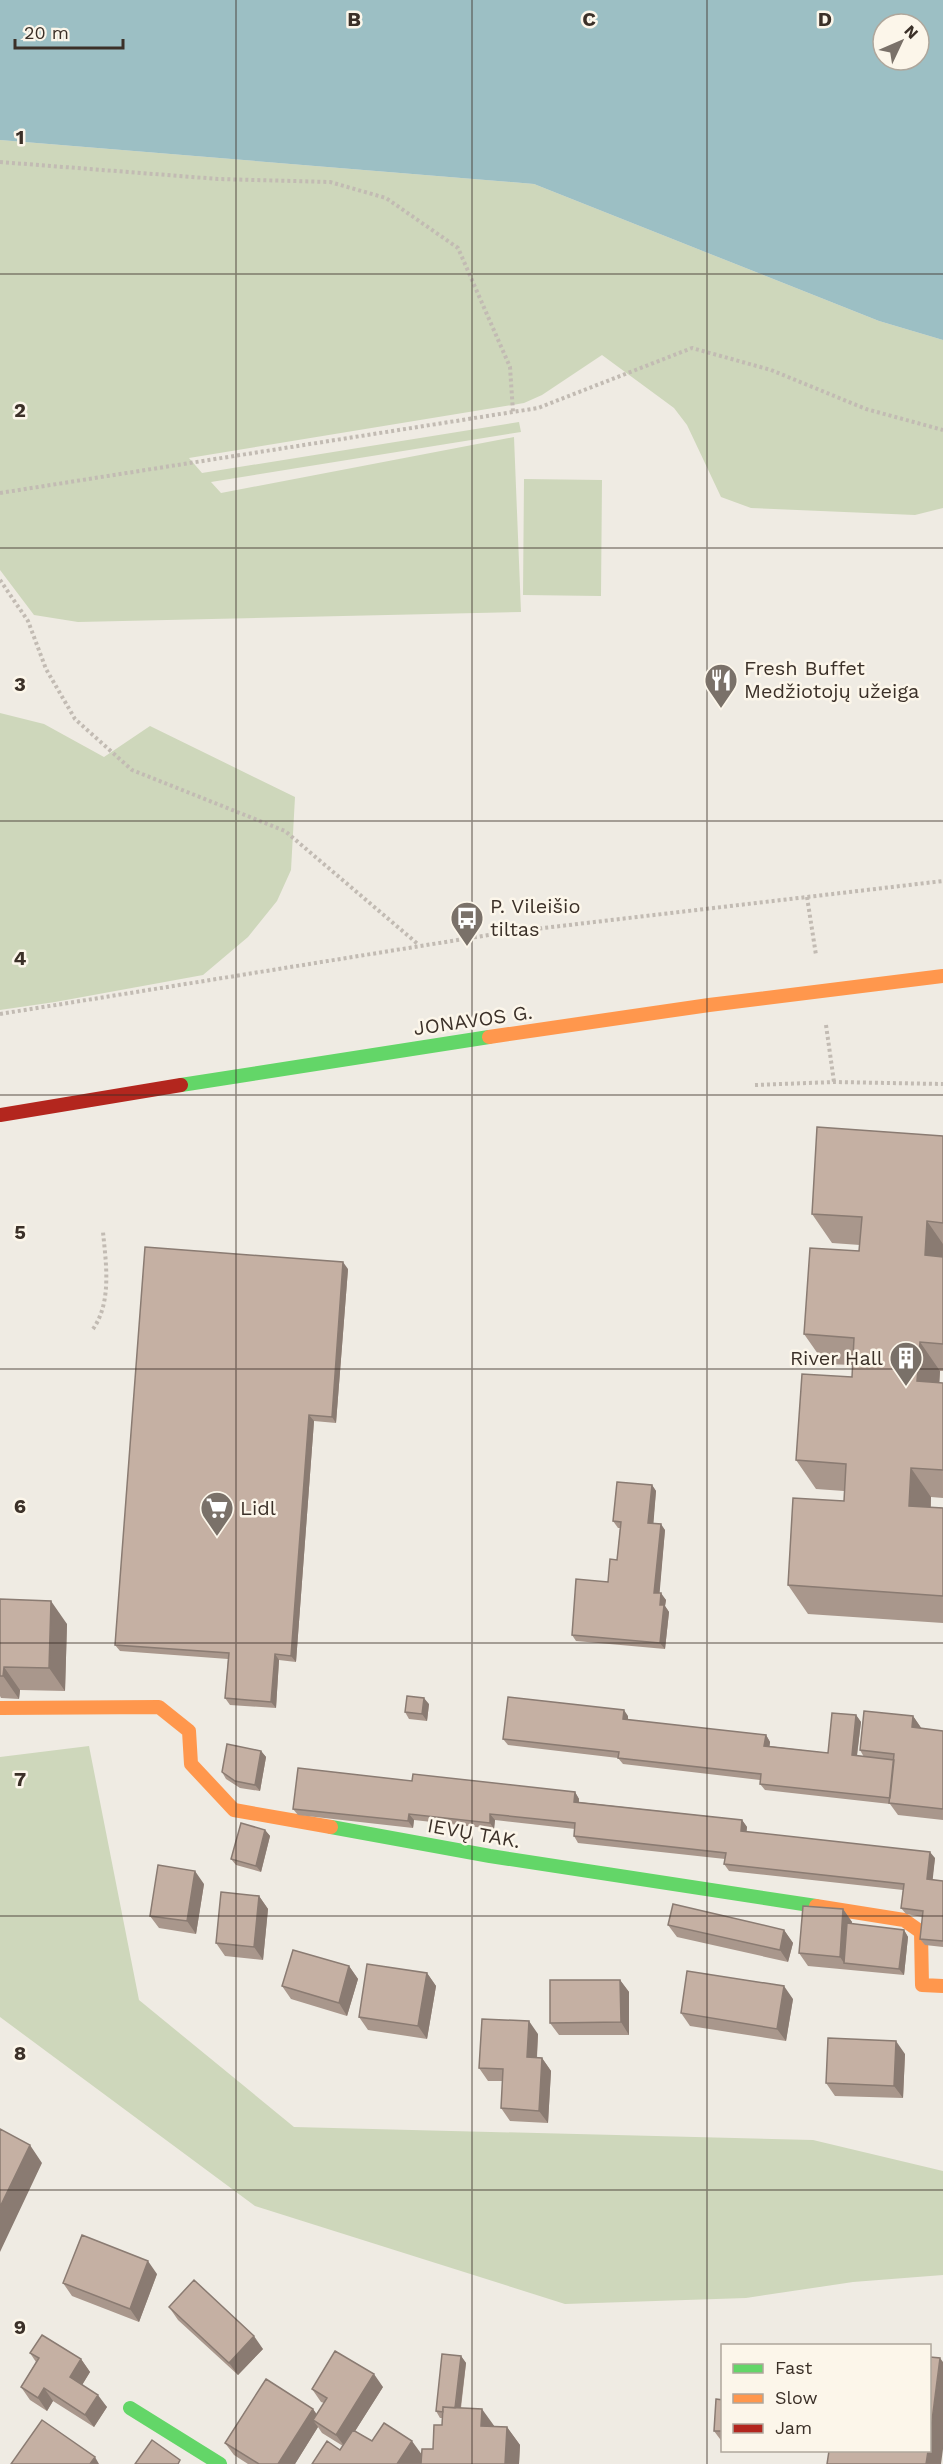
<svg xmlns="http://www.w3.org/2000/svg" width="943" height="2464" font-family="'Work Sans',sans-serif">
<rect width="100%" height="100%" fill="#efebe3"/>
<path fill="#ced7bb" d="M 0,140 L 534,184 L 879,321 L 943,340 L 943,508 L 915,515 L 751,508 L 721,497 L 687,425 L 674,408 L 602,355 L 542,395 L 524,403 L 189,458 L 202,473 L 519,422 L 521,432 L 211,482 L 221,493 L 514,437 L 521,612 L 78,622 L 34,615 L 0,570 Z
M 524,479 L 602,480 L 601,596 L 523,595 Z
M 0,713 L 44,724 L 104,757 L 150,726 L 295,797 L 291,870 L 277,901 L 248,937 L 203,975 L 55,1002 L 0,1010 Z
M 89,1746 L 139,2000 L 294,2127 L 813,2140 L 943,2171 L 943,2275 L 853,2282 L 746,2298 L 565,2304 L 255,2206 L 0,2017 L 0,1757 Z"/>
<path fill="#9cbfc4" fill-rule="evenodd" d="M 0,0 L 943,0 L 943,340 L 879,321 L 534,184 L 0,140 ZM 883,24 L 919,24 L 919,60 L 883,60 Z"/>
<g fill="none" stroke-linecap="round" stroke-linejoin="round">
<path stroke="#c2bbb3" stroke-width="4" stroke-dasharray="3 3" stroke-linecap="butt" d="M 0,162 L 218,179 L 330,182 L 386,198 L 458,248 L 510,367 L 513,412
M 0,493 L 538,408 L 692,348 L 771,370 L 866,409 L 943,430
M 0,580 L 28,621 L 46,669 L 75,719 L 132,770 L 285,831 L 419,945
M 807,897 L 816,955
M 0,1014 L 501,933 L 943,881
M 826,1025 L 834,1082
M 755,1085 L 834,1082 L 943,1084
M 93,1329 C 112,1302 106,1263 103,1232"/>
<path stroke="#63d668" stroke-width="14" d="M 181,1085 L 489,1037
M 331,1827 L 490,1856 L 816,1906
M 130,2408 L 220,2464"/>
<path stroke="#ff974d" stroke-width="14" d="M 489,1037 L 709,1005 L 943,976
M 0,1708 L 159,1707 L 189,1731 L 191,1764 L 234,1810 L 331,1827
M 816,1906 L 904,1920 L 921,1932 L 922,1985 L 943,1986"/>
<path stroke="#b3261e" stroke-width="14" d="M 0,1115 L 181,1085"/>
</g>
<path fill="#a9978c" d="M 943,1136 L 943,1371 L 940,1371 L 939,1383 L 943,1383 L 943,1498 L 931,1497 L 931,1507 L 943,1508 L 943,1623 L 808,1614 L 788,1585 L 844,1501 L 844,1491 L 816,1489 L 796,1460 L 852,1377 L 853,1365 L 825,1364 L 804,1334 L 859,1251 L 860,1245 L 832,1243 L 812,1214 Z
M 348,1269 L 336,1423 L 314,1421 L 296,1662 L 279,1660 L 276,1708 L 230,1705 L 225,1698 L 228,1659 L 120,1651 L 115,1645 Z
M 652,1485 L 656,1491 L 653,1523 L 665,1530 L 659,1593 L 666,1600 L 665,1606 L 669,1612 L 665,1649 L 576,1641 L 572,1635 L 608,1582 L 617,1560 L 620,1528 L 618,1528 L 613,1521 Z
M 0,1599 L 67,1624 L 65,1691 L 20,1690 L 19,1699 L 1,1698 L 0,1696 Z
M 429,1704 L 427,1721 L 409,1719 L 405,1712 Z
M 856,1715 L 861,1722 L 857,1756 L 864,1757 L 860,1750 L 913,1716 L 921,1728 L 943,1731 L 943,1820 L 898,1815 L 890,1804 L 765,1790 L 760,1784 L 760,1780 L 623,1764 L 618,1758 L 508,1745 L 503,1739 L 628,1716 L 628,1720 L 766,1735 L 770,1742 L 769,1746 L 828,1753 Z
M 261,1751 L 266,1757 L 260,1791 L 240,1788 L 226,1779 L 222,1772 Z
M 412,1781 L 575,1792 L 579,1799 L 579,1802 L 742,1820 L 747,1827 L 746,1832 L 935,1858 L 932,1880 L 943,1881 L 943,1947 L 925,1945 L 920,1939 L 923,1917 L 906,1914 L 901,1908 L 903,1890 L 729,1871 L 724,1864 L 725,1859 L 578,1843 L 574,1836 L 575,1829 L 495,1820 L 494,1829 L 414,1820 L 413,1828 L 298,1815 L 293,1809 Z
M 265,1830 L 270,1836 L 261,1872 L 236,1865 L 231,1859 Z
M 204,1884 L 196,1934 L 159,1928 L 150,1916 Z
M 259,1896 L 268,1909 L 263,1960 L 225,1956 L 216,1943 Z
M 843,1909 L 852,1922 L 852,1924 L 904,1930 L 908,1937 L 904,1975 L 808,1966 L 799,1953 Z
M 668,1925 L 784,1930 L 793,1943 L 788,1962 L 677,1937 Z
M 349,1966 L 358,1979 L 347,2016 L 291,1999 L 282,1986 Z
M 427,1973 L 436,1986 L 427,2039 L 368,2030 L 359,2017 Z
M 620,1980 L 629,1992 L 629,2035 L 559,2035 L 550,2023 Z
M 793,1999 L 786,2041 L 690,2026 L 681,2013 Z
M 538,2034 L 537,2058 L 542,2058 L 551,2071 L 548,2123 L 510,2121 L 501,2108 L 503,2081 L 488,2081 L 479,2068 Z
M 905,2054 L 903,2098 L 835,2096 L 826,2083 Z
M 157,2274 L 139,2322 L 72,2296 L 63,2283 Z
M 169,2307 L 263,2349 L 238,2375 L 178,2320 Z
M 30,2353 L 81,2359 L 90,2372 L 82,2385 L 107,2407 L 94,2427 L 53,2401 L 47,2411 L 30,2400 L 21,2387 L 36,2362 Z
M 461,2356 L 466,2363 L 461,2408 L 494,2426 L 507,2427 L 520,2445 L 519,2464 L 340,2450 L 343,2446 L 322,2433 L 318,2427 L 295,2464 L 248,2464 L 234,2455 L 225,2443 L 313,2409 L 317,2415 L 324,2403 L 321,2402 L 312,2389 L 383,2387 L 355,2431 L 372,2441 L 422,2454 L 433,2449 L 442,2425 L 442,2418 L 440,2418 L 436,2411 Z
M 723,2400 L 723,2443 L 714,2431 Z"/>
<path fill="#8a7b72" d="M 927,1221 L 943,1244 L 943,1282 L 925,1255 Z
M 343,1262 L 348,1269 L 336,1423 L 332,1417 Z
M 920,1342 L 940,1371 L 938,1410 L 917,1381 Z
M 309,1415 L 314,1421 L 296,1662 L 291,1656 Z
M 911,1468 L 931,1497 L 929,1535 L 909,1506 Z
M 652,1485 L 656,1491 L 653,1529 L 648,1523 Z
M 661,1524 L 665,1530 L 659,1600 L 654,1593 Z
M 661,1593 L 666,1600 L 665,1606 L 669,1612 L 665,1649 L 660,1643 L 660,1605 Z
M 51,1601 L 67,1624 L 65,1691 L 49,1668 Z
M 275,1654 L 279,1660 L 276,1708 L 271,1702 Z
M 4,1667 L 20,1690 L 19,1699 L 3,1676 Z
M 424,1698 L 429,1704 L 427,1721 L 422,1714 Z
M 624,1710 L 628,1716 L 628,1726 L 623,1719 Z
M 856,1715 L 861,1722 L 856,1762 L 852,1755 Z
M 913,1716 L 922,1729 L 912,1727 Z
M 766,1735 L 770,1742 L 769,1752 L 764,1746 Z
M 261,1751 L 266,1757 L 260,1791 L 255,1785 Z
M 575,1792 L 579,1799 L 578,1808 L 574,1802 Z
M 409,1814 L 414,1820 L 413,1828 L 408,1821 Z
M 490,1814 L 495,1820 L 494,1829 L 490,1823 Z
M 742,1820 L 747,1827 L 746,1838 L 741,1831 Z
M 265,1830 L 270,1836 L 261,1872 L 256,1866 Z
M 930,1852 L 935,1858 L 932,1886 L 927,1879 Z
M 195,1871 L 204,1884 L 196,1934 L 187,1921 Z
M 259,1896 L 268,1909 L 263,1960 L 254,1947 Z
M 843,1909 L 852,1922 L 849,1963 L 844,1963 L 840,1957 Z
M 784,1930 L 793,1943 L 788,1962 L 780,1950 Z
M 904,1930 L 908,1937 L 904,1975 L 899,1969 Z
M 349,1966 L 358,1979 L 347,2016 L 339,2003 Z
M 427,1973 L 436,1986 L 427,2039 L 418,2026 Z
M 620,1980 L 629,1992 L 629,2035 L 621,2022 Z
M 784,1986 L 793,1999 L 786,2041 L 777,2029 Z
M 529,2021 L 538,2034 L 536,2070 L 527,2057 Z
M 896,2041 L 905,2054 L 903,2098 L 894,2086 Z
M 542,2058 L 551,2071 L 548,2123 L 539,2111 Z
M 30,2145 L 42,2163 L 0,2252 L 0,2207 Z
M 148,2261 L 157,2274 L 139,2322 L 130,2309 Z
M 254,2336 L 263,2349 L 238,2375 L 229,2363 Z
M 461,2356 L 466,2363 L 459,2420 L 455,2413 Z
M 940,2358 L 943,2362 L 943,2449 L 941,2464 L 926,2464 L 928,2451 L 930,2451 L 930,2436 Z
M 81,2359 L 90,2372 L 79,2390 L 70,2377 Z
M 374,2374 L 383,2387 L 345,2447 L 336,2435 Z
M 44,2388 L 53,2401 L 47,2411 L 38,2398 Z
M 98,2395 L 107,2407 L 94,2427 L 85,2415 Z
M 313,2409 L 322,2422 L 313,2420 L 318,2427 L 295,2464 L 278,2464 Z
M 482,2409 L 495,2427 L 481,2426 Z
M 507,2427 L 520,2445 L 519,2464 L 505,2464 Z
M 412,2441 L 425,2459 L 421,2464 L 397,2464 Z
M 95,2457 L 99,2464 L 90,2464 Z"/>
<path fill="#c5b0a3" stroke="#8a7b72" stroke-width="1.5" d="M 817,1127 L 943,1136 L 943,1223 L 927,1221 L 925,1255 L 943,1257 L 943,1344 L 920,1342 L 917,1381 L 943,1383 L 943,1470 L 911,1468 L 909,1506 L 943,1508 L 943,1596 L 788,1585 L 793,1498 L 844,1501 L 846,1464 L 796,1460 L 802,1374 L 852,1377 L 854,1338 L 804,1334 L 810,1248 L 859,1251 L 862,1217 L 812,1214 Z
M 145,1247 L 343,1262 L 332,1417 L 309,1415 L 291,1656 L 275,1654 L 271,1702 L 225,1698 L 229,1653 L 115,1645 Z
M 617,1482 L 652,1485 L 648,1523 L 661,1524 L 654,1593 L 661,1593 L 660,1605 L 664,1605 L 660,1643 L 572,1635 L 576,1579 L 608,1582 L 610,1559 L 617,1560 L 621,1522 L 613,1521 Z
M 0,1599 L 51,1601 L 49,1668 L 4,1667 L 3,1676 L 0,1676 Z
M 407,1696 L 424,1698 L 422,1714 L 405,1712 Z
M 508,1697 L 624,1710 L 623,1719 L 766,1735 L 764,1746 L 828,1753 L 832,1713 L 856,1715 L 852,1755 L 894,1760 L 890,1798 L 760,1784 L 761,1774 L 618,1758 L 619,1752 L 503,1739 Z
M 864,1711 L 913,1716 L 912,1727 L 943,1731 L 943,1809 L 889,1803 L 894,1754 L 860,1750 Z
M 227,1744 L 261,1751 L 255,1785 L 235,1781 L 222,1772 Z
M 298,1768 L 412,1781 L 413,1774 L 575,1792 L 574,1802 L 742,1820 L 741,1831 L 930,1852 L 927,1879 L 943,1881 L 943,1941 L 920,1939 L 923,1911 L 901,1908 L 904,1884 L 724,1864 L 726,1853 L 574,1836 L 575,1823 L 490,1814 L 490,1823 L 409,1814 L 408,1821 L 293,1809 Z
M 241,1823 L 265,1830 L 256,1866 L 231,1859 Z
M 158,1865 L 195,1871 L 187,1921 L 150,1916 Z
M 221,1892 L 259,1896 L 254,1947 L 216,1943 Z
M 673,1904 L 784,1930 L 780,1950 L 668,1925 Z
M 803,1906 L 843,1909 L 840,1957 L 799,1953 Z
M 847,1923 L 904,1930 L 899,1969 L 844,1963 Z
M 293,1950 L 349,1966 L 339,2003 L 282,1986 Z
M 367,1964 L 427,1973 L 418,2026 L 359,2017 Z
M 687,1971 L 784,1986 L 777,2029 L 681,2013 Z
M 550,1980 L 620,1980 L 621,2022 L 550,2023 Z
M 482,2019 L 529,2021 L 527,2057 L 542,2058 L 539,2111 L 501,2108 L 503,2069 L 479,2068 Z
M 828,2038 L 896,2041 L 894,2086 L 826,2083 Z
M 0,2129 L 30,2145 L 0,2207 Z
M 82,2235 L 148,2261 L 130,2309 L 63,2283 Z
M 194,2280 L 254,2336 L 229,2363 L 169,2307 Z
M 42,2335 L 81,2359 L 70,2377 L 98,2395 L 85,2415 L 44,2388 L 38,2398 L 21,2387 L 39,2358 L 30,2353 Z
M 335,2351 L 374,2374 L 336,2435 L 313,2420 L 327,2398 L 312,2389 Z
M 442,2354 L 461,2356 L 455,2408 L 443,2407 L 443,2412 L 436,2411 Z
M 930,2357 L 940,2358 L 930,2436 Z
M 266,2379 L 313,2409 L 278,2464 L 259,2464 L 225,2443 Z
M 716,2399 L 723,2400 L 723,2431 L 714,2431 Z
M 443,2407 L 482,2409 L 481,2426 L 507,2427 L 505,2464 L 421,2464 L 422,2449 L 433,2449 L 434,2425 L 442,2425 Z
M 42,2420 L 95,2457 L 90,2464 L 11,2464 Z
M 384,2423 L 412,2441 L 397,2464 L 312,2464 L 327,2441 L 340,2450 L 353,2430 L 372,2441 Z
M 152,2440 L 180,2460 L 178,2464 L 135,2464 Z
M 829,2451 L 928,2451 L 926,2464 L 827,2464 Z"/>
<path fill="none" stroke="#3b3028" stroke-width="1.5" stroke-opacity="0.55" d="M 236,0 L 236,2464M 472,0 L 472,2464M 707,0 L 707,2464M 0,274 L 943,274M 0,548 L 943,548M 0,821 L 943,821M 0,1095 L 943,1095M 0,1369 L 943,1369M 0,1643 L 943,1643M 0,1916 L 943,1916M 0,2190 L 943,2190"/>
<defs>
<symbol id="restaurant-pin" viewBox="-11 -11 22 30"><path d="M0 17L-7.5 6A9.5 9.5 0 1 1 7.5 6Z" fill="#7a7169" stroke="#fcf6ea"/><path d="M-5-6h1v4h1v-4h1v4h1v-4h1v5L-1.5 .5V6h-2V.5L-5-1ZM5-6V6H3V1.5H1.5Q1.5-4 5-6Z" fill="#fff"/></symbol>
<symbol id="bus-pin" viewBox="-11 -11 22 30"><path d="M0 17L-7.5 6A9.5 9.5 0 1 1 7.5 6Z" fill="#7a7169" stroke="#fcf6ea"/><path d="M-5-6H5V4H4V6H2V4H-2V6H-4V4H-5ZM-3.5-4V0h7V-4ZM-3.5 1.2v1.5H-2V1.2ZM2 1.2v1.5H3.5V1.2Z" fill="#fff"/></symbol>
<symbol id="building-pin" viewBox="-11 -11 22 30"><path d="M0 17L-7.5 6A9.5 9.5 0 1 1 7.5 6Z" fill="#7a7169" stroke="#fcf6ea"/><path d="M-4-6H4V6H1V3H-1V6H-4ZM-2.5-4.3h1.7v1.8h-1.7ZM.8-4.3h1.7v1.8H.8ZM-2.5-1h1.7V.8h-1.7ZM.8-1h1.7V.8H.8Z" fill="#fff"/></symbol>
<symbol id="supermarket-pin" viewBox="-11 -11 22 30"><path d="M0 17L-7.5 6A9.5 9.5 0 1 1 7.5 6Z" fill="#7a7169" stroke="#fcf6ea"/><path d="M-6-5.5h2.5l.6 2H6L4.5 2H-2.5L-4.4-4H-6ZM-1.5 3.2a1.3 1.3 0 1 0 .1 0ZM3 3.2a1.3 1.3 0 1 0 .1 0Z" fill="#fff"/></symbol>
</defs>
<g fill-rule="evenodd">
<use href="#restaurant-pin" x="702" y="661" width="38" height="52"/>
<use href="#bus-pin" x="448" y="899" width="38" height="52"/>
<use href="#building-pin" x="887" y="1339" width="38" height="52"/>
<use href="#supermarket-pin" x="198" y="1489" width="38" height="52"/>
</g>
<g text-anchor="middle" dominant-baseline="central" stroke-width="5" stroke-linejoin="round" paint-order="stroke">
<g font-size="20" fill="#3b3028" stroke="#fcf6ea" text-anchor="start">
<text x="744" y="668">Fresh Buffet<tspan x="744" dy="23">Medžiotojų užeiga</tspan></text>
<text x="490" y="906">P. Vileišio<tspan x="490" dy="23">tiltas</tspan></text>
<text x="883" y="1358" text-anchor="end">River Hall</text>
<text x="240" y="1508">Lidl</text>
</g>
<g font-size="20" fill="#3b3028" stroke="#fcf6ea">
<text transform="translate(473 1020) rotate(-8)">JONAVOS G.</text>
<text transform="translate(474 1833) rotate(10)">IEVŲ TAK.</text>
</g>
</g>
<g font-size="20" text-anchor="middle" font-weight="bold" fill="#3b3028" stroke="#fcf6ea" stroke-width="5" stroke-linejoin="round" paint-order="stroke">
<text x="354" y="26">B</text>
<text x="589" y="26">C</text>
<text x="825" y="26">D</text>
<text x="20" y="144">1</text>
<text x="20" y="417">2</text>
<text x="20" y="691">3</text>
<text x="20" y="965">4</text>
<text x="20" y="1239">5</text>
<text x="20" y="1513">6</text>
<text x="20" y="1786">7</text>
<text x="20" y="2060">8</text>
<text x="20" y="2334">9</text>
</g>
<rect x="721" y="2344" width="210" height="108" fill="#fcf6ea" stroke="#afa79c" stroke-width="1.5"/>
<rect x="733" y="2364" width="30" height="9" fill="#63d668" stroke="#afa79c" stroke-width="1.5"/>
<text x="775" y="2374" font-size="18" fill="#3b3028">Fast</text>
<rect x="733" y="2394" width="30" height="9" fill="#ff974d" stroke="#afa79c" stroke-width="1.5"/>
<text x="775" y="2404" font-size="18" fill="#3b3028">Slow</text>
<rect x="733" y="2424" width="30" height="9" fill="#b3261e" stroke="#afa79c" stroke-width="1.5"/>
<text x="775" y="2434" font-size="18" fill="#3b3028">Jam</text>
<g transform="translate(901 42) rotate(46)"><circle r="28" fill="#fcf6ea" stroke="#afa79c" stroke-width="1.5"/>
<path d="M0-4.5L10 22L0 15L-10 22Z" fill="#7a7169"/>
<text y="-9" font-size="16" font-weight="bold" text-anchor="middle" fill="#3b3028">N</text>
</g>
<path d="M15 39v9h108v-9" fill="none" stroke="#3b3028" stroke-width="3"/>
<text x="24" y="39" font-size="18" fill="#3b3028" stroke="#fcf6ea" stroke-width="4.5" paint-order="stroke">20 m</text>
</svg>
